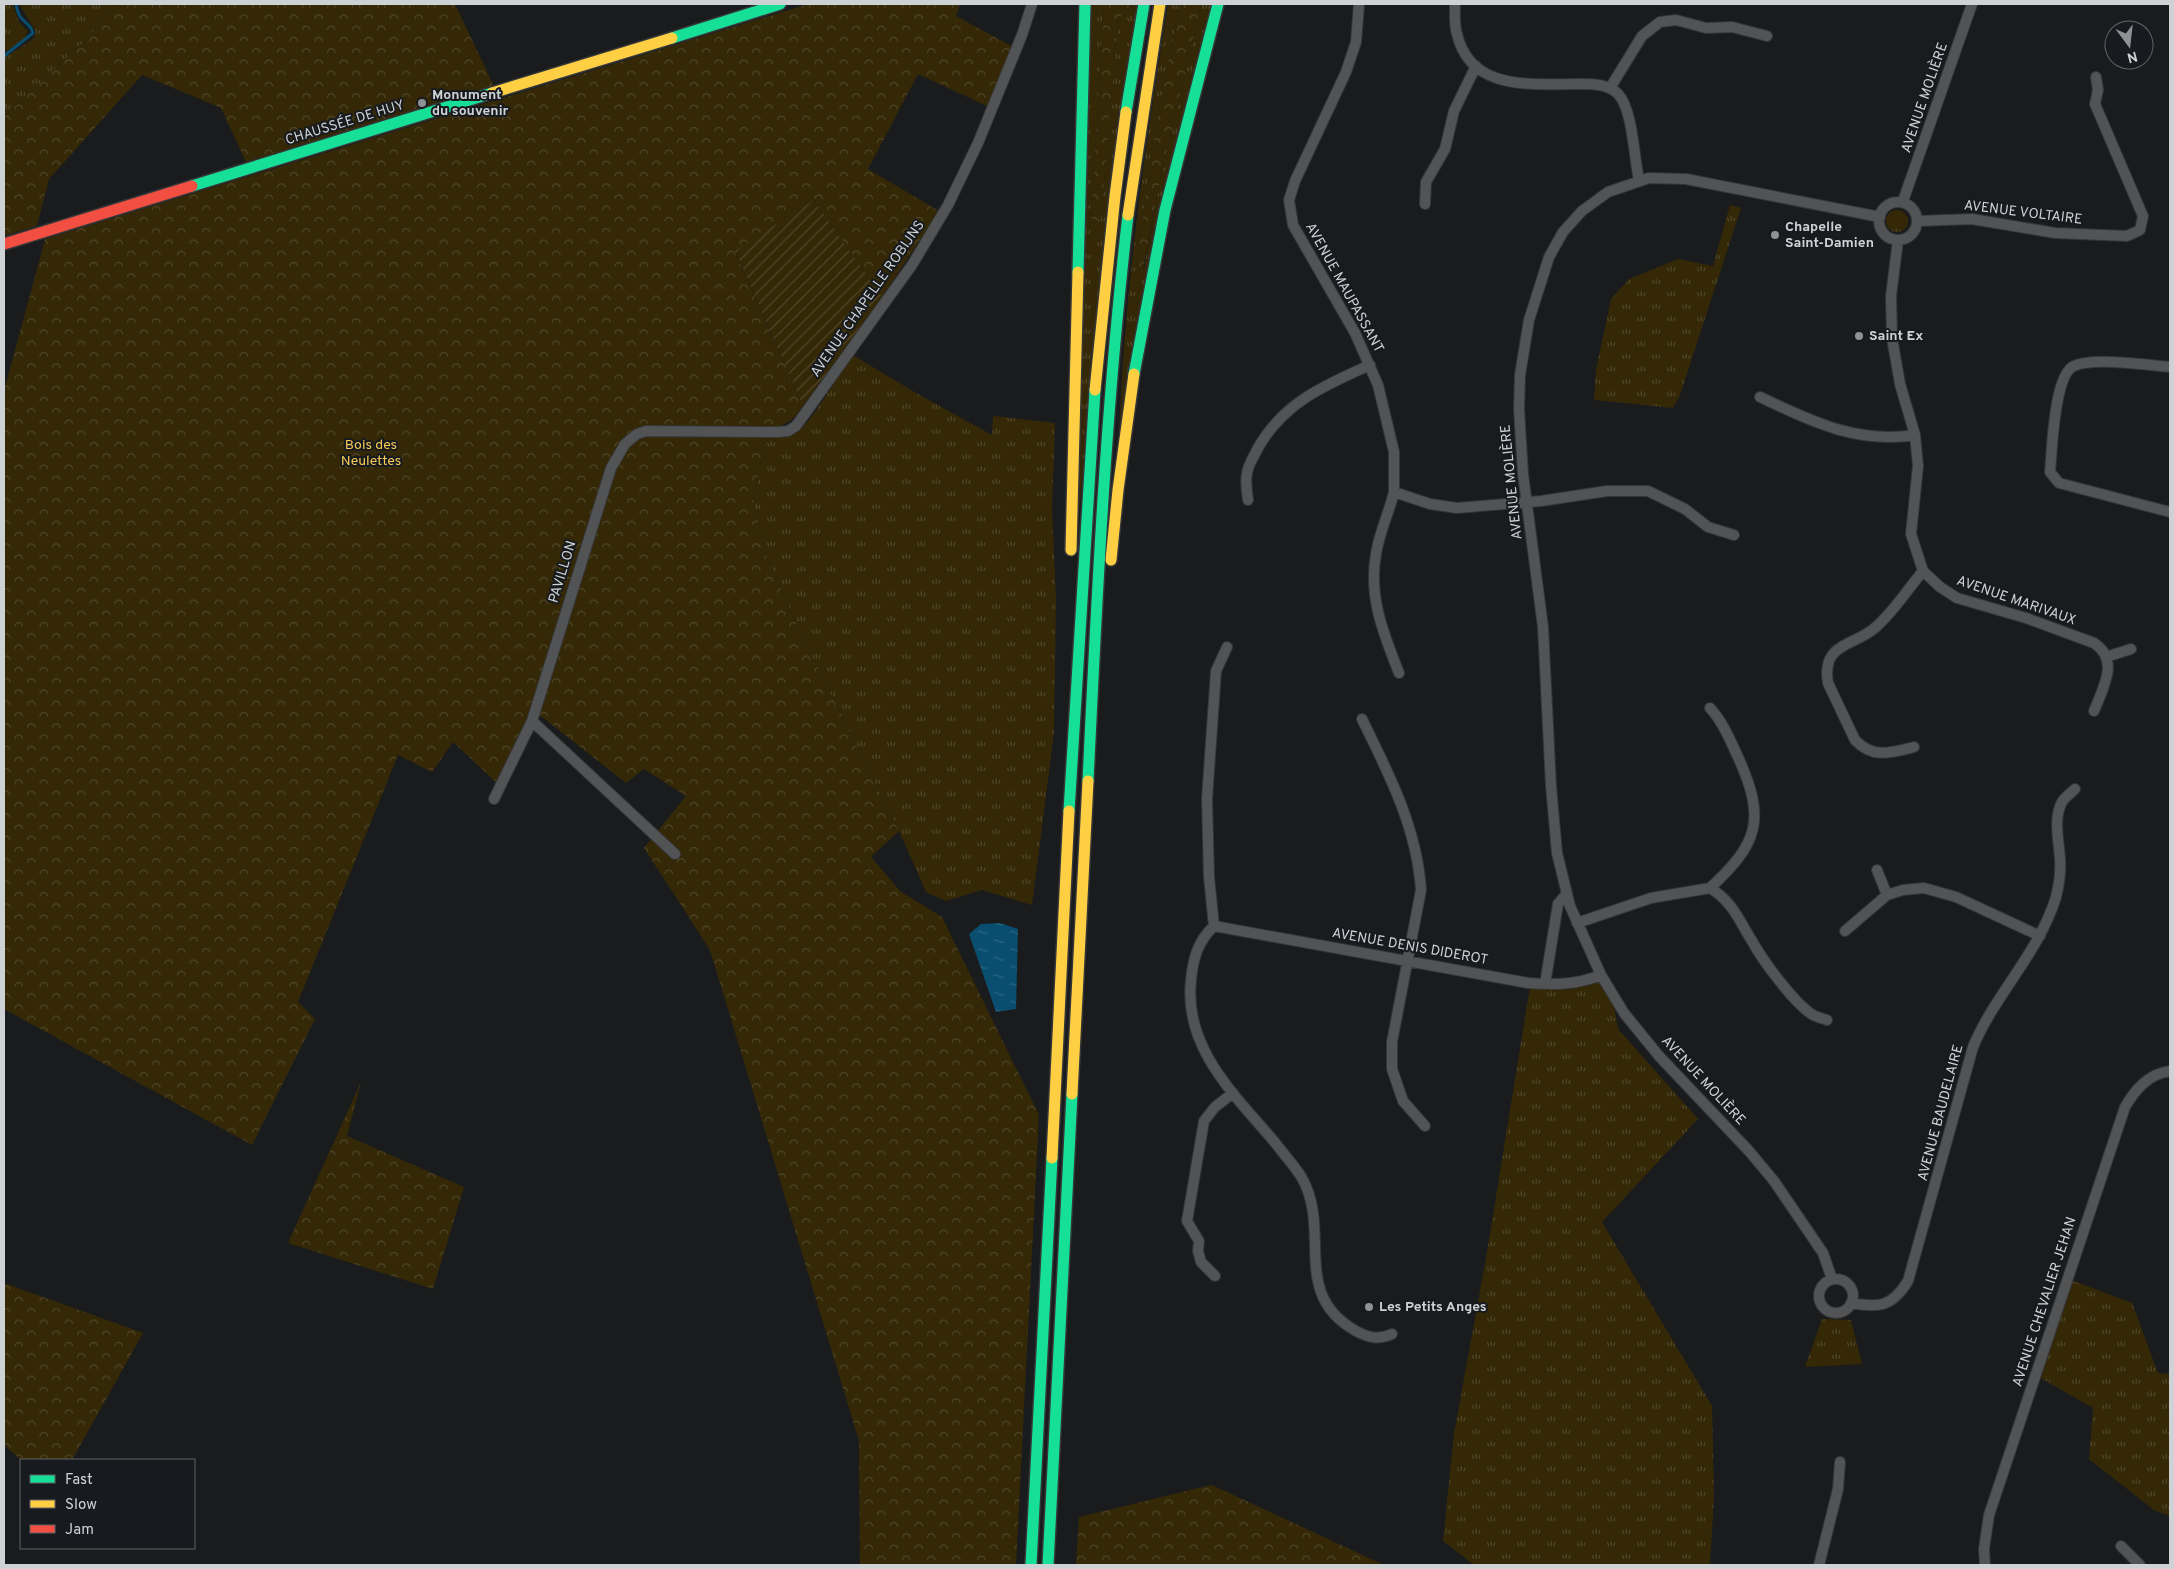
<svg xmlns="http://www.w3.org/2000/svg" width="2174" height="1569" font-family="Overpass,sans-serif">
<defs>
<pattern id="grass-tufts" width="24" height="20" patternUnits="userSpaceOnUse" patternTransform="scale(1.25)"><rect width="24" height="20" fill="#342806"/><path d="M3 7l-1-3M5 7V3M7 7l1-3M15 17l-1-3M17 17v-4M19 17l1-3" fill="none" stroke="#504629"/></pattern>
<pattern id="forest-crowns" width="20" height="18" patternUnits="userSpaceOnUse" patternTransform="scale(1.25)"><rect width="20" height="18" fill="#342806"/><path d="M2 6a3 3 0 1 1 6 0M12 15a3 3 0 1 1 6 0" fill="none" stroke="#504629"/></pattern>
<pattern id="garden-furrows" width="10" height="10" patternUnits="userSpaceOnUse" patternTransform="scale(1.25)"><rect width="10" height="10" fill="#342806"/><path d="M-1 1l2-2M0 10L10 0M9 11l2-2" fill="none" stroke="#504629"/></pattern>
<pattern id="water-ripples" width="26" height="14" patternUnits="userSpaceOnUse" patternTransform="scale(1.25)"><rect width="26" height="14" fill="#094d6f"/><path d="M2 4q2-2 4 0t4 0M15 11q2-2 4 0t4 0" fill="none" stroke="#2c6683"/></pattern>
</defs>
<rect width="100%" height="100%" fill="#191b1d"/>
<path fill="url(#grass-tufts)" d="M 4,4 L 13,4 L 19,22 L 28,31 L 23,41 L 4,53 Z
M 19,4 L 114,4 L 89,37 L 4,117 L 4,58 L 33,39 L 36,32 Z
M 1091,4 L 1104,4 L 1091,220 L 1101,218 L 1118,17 L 1129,14 L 1131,4 L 1137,4 L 1077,528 Z
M 1168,4 L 1180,4 C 1161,91 1146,178 1137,267 L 1144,269 L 1159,185 L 1201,4 L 1211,4 L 1119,438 C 1124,292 1145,148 1168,4 Z
M 1730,205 L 1741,208 L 1680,395 L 1673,408 L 1594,400 L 1596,370 L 1611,299 L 1629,279 L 1678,259 L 1713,266 Z
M1886 221a11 11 0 1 1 22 0a11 11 0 1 1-22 0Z
M 851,354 L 916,393 L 992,435 L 993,416 L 1055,423 L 1052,509 L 1056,599 L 1054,732 L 1032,905 L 982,890 L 946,901 L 926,892 L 899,831 L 799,630 L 765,553 L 753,499 L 767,437 C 777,438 785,438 794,434 C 810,427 841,371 851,354 Z
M 1601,982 L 1614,1007 L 1618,1029 L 1698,1119 L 1602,1222 L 1712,1406 L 1714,1497 L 1710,1563 L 1709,1565 L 1474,1565 L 1443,1541 L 1454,1434 L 1486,1258 L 1530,987 L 1568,990 Z
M 2071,1280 L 2132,1303 L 2158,1373 L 2170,1374 L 2170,1516 L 2154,1510 L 2089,1459 L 2093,1408 L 2039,1377 Z
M 1822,1319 L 1851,1320 L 1862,1364 L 1805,1367 Z"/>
<path fill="url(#forest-crowns)" d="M 114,4 L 455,4 L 494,86 L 246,162 L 221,108 L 142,75 L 49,179 L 37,226 L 4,236 L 4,117 L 89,37 Z
M 808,4 L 960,4 L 956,16 L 1015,48 L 989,107 L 918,74 L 868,169 L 939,211 L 882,297 L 814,200 L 735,252 L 803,406 C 794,419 787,425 771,428 L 767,437 L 753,499 L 765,553 L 799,630 L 899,831 L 871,857 L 900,891 L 942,917 L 1039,1115 L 1016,1565 L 860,1565 L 859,1441 L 710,950 L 644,848 L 686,796 L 644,769 L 626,783 L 532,709 L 498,784 L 453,742 L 432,772 L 398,755 L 298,1002 L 315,1019 L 252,1145 L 4,1009 L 4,391 L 45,239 Z
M 1104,4 L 1131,4 L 1129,14 L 1118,17 L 1101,219 L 1091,221 Z
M 1180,4 L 1201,4 L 1159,185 L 1143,270 L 1137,267 C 1146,178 1161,91 1180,4 Z
M 361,1082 L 347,1136 L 464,1187 L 433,1289 L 288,1243 Z
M 4,1283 L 143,1333 L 72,1460 L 21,1460 L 4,1445 Z
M 1211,1485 L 1212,1485 L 1384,1565 L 1076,1565 L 1079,1517 Z"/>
<path fill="url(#garden-furrows)" d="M 814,200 L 882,297 L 803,406 L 735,251 Z"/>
<path fill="url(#water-ripples)" d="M 1000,923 L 1018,929 L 1016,1009 L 996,1012 L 969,934 L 981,924 Z"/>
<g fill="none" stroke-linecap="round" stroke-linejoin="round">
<path stroke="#094d6f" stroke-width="3" d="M 4,56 L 33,33 C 29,20 19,24 16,4"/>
<defs>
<path id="street" d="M 1359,4 L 1356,42 L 1346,72 L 1295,181 L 1289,200 L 1293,225 L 1355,333 L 1378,385 L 1394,452 L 1394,492 L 1430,504 L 1457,508 L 1541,501 L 1607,491 L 1648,491 L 1685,509 L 1708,527 L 1734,535
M 1455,4 C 1455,14 1454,25 1457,34 C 1470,91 1531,84 1576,84 C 1590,84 1609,83 1619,95 C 1633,112 1634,158 1639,180
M 1610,88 L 1642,36 L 1660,22 L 1676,20 L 1706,28 L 1732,27 L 1767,36
M 1903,201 L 1972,4
M1879 221a19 19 0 1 1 38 0a19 19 0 1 1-38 0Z
M 1425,204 L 1426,182 L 1445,149 L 1454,111 L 1476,66
M 1918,221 L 1972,219 L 2055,233 L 2127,236 L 2140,230 L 2143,216 L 2095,104 L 2098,90 L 2096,77
M 1898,240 L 1891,296 L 1892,338 L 1900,384 L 1915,435 L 1918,466 L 1911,534 L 1923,571 L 1940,587 L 1957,598 L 2026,618 L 2094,643 C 2120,660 2103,688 2094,711
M 2170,367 C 2148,365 2093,357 2074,366 C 2054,374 2052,451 2050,472 L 2059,483 L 2170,512
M 1760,397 C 1811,421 1856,444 1915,435
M 1394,492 C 1389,513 1379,533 1376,554 C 1368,597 1384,635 1399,673
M 1248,500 C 1247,491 1245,482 1247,473 C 1248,465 1254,456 1258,448 C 1283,403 1325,385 1370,365
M 2106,657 L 2131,649
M 1362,719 C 1389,774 1417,828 1421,890 L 1392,1042 L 1392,1069 L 1403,1101 L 1425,1126
M 532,721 L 675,854
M 1914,747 C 1891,753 1873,759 1855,740 L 1828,683 C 1821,642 1854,647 1876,627 C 1894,611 1908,589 1923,571
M 494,799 L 532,721 L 611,468 L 625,444 L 637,434 L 646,431 L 778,432 L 788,431 L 796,426 L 912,265 L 948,205 L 978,143 L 1022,35 L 1032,4
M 1877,870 L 1887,895
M 1710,888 C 1759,843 1766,819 1738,757 C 1730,740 1723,722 1710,708
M 1577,923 L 1651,898 L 1710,888 C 1732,901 1739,920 1752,941 C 1763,961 1794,1003 1813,1015 C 1817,1017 1823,1019 1827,1020
M 1214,926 C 1198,941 1193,958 1191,980 C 1183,1049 1237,1097 1277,1145 C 1285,1156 1295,1166 1302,1178 C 1332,1232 1290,1294 1356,1331 C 1369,1338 1379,1340 1392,1334
M 1214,926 L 1528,983 C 1554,985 1576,985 1601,975
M 1214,926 L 1209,877 L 1207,799 L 1216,671 L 1227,647
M 1845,931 L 1887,895 L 1903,890 L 1924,888 L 1956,897 L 2040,936
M 1545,984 L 1558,904 L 1567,893
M 1215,1276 L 1201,1262 L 1198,1251 L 1199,1241 L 1187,1221 L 1204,1121 L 1215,1107 L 1233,1093
M 1832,1279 L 1823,1253 L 1774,1181 L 1749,1151 L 1659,1056 L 1624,1013 L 1601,975 L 1570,906 L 1557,853 L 1551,786 L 1543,627 L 1523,474 L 1519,409 L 1520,375 L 1529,320 L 1549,257 L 1563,232 L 1582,211 L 1608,192 L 1649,178 L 1686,179 L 1880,217
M1819 1296a17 17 0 1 1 34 0a17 17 0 1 1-34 0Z
M 1851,1303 C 1879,1308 1892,1307 1908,1281 L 1973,1047 C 1995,994 2039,953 2056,897 C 2059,885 2061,872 2060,859 C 2059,842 2053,818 2062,802 C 2064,798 2071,793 2075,789
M 2121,1546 L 2140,1565
M 1819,1565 L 1838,1489 L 1840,1462
M 1985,1565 L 1984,1549 L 1989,1515 L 2125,1107 C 2135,1090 2148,1074 2170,1071"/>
<path id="fast" d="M 672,38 L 780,4
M 1126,112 L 1144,4
M 192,186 L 492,93
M 1078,272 L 1085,4
M 1134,374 L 1165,210 L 1218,4
M 1088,781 C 1097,592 1106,403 1128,215
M 1069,811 L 1095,390
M 1031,1565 L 1052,1158
M 1048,1565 L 1072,1094"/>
<path id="slow" d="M 492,93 L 672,38
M 1128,215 L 1160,4
M 1095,390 L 1115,196 L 1126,112
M 1071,550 L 1078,272
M 1111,560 L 1118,490 L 1134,374
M 1072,1094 L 1088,781
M 1052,1158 L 1069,811"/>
<path id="jam" d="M 4,244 L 192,186"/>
</defs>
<use href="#street" stroke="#353638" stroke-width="12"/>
<use href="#fast" stroke="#353638" stroke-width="14"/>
<use href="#slow" stroke="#353638" stroke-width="14"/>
<use href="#jam" stroke="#353638" stroke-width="14"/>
<use href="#street" stroke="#515355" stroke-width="10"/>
<use href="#fast" stroke="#16e098" stroke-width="11"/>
<use href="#slow" stroke="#ffcf43" stroke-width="11"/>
<use href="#jam" stroke="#f24e42" stroke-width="11"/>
</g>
<g fill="#8f9294" stroke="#171b1f" stroke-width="2">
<circle cx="422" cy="103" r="5"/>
<circle cx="1775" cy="235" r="5"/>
<circle cx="1859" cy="336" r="5"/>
<circle cx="1369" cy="1307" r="5"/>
</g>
<g text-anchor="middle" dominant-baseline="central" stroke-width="4" stroke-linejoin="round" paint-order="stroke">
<g font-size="14" font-weight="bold" fill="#cfd2d4" stroke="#171b1f" text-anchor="start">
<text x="432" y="95">Monument<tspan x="432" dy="16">du souvenir</tspan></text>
<text x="1785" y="227">Chapelle<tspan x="1785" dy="16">Saint-Damien</tspan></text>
<text x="1869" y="336">Saint Ex</text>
<text x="1379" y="1307">Les Petits Anges</text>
</g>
<g font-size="14" fill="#cfd2d4" stroke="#171b1f">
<text transform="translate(1925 98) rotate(-71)">AVENUE MOLIÈRE</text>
<text transform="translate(345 123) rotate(-17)">CHAUSSÉE DE HUY</text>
<text transform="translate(2023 213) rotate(7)">AVENUE VOLTAIRE</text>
<text transform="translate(1344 288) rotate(61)">AVENUE MAUPASSANT</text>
<text transform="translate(868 299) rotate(-55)">AVENUE CHAPELLE ROBIJNS</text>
<text transform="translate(1512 482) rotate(-96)">AVENUE MOLIÈRE</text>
<text transform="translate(563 572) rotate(-73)">PAVILLON</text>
<text transform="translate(2016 601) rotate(19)">AVENUE MARIVAUX</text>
<text transform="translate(1410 947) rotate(10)">AVENUE DENIS DIDEROT</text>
<text transform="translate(1703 1081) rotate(47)">AVENUE MOLIÈRE</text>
<text transform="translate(1941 1113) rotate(-75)">AVENUE BAUDELAIRE</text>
<text transform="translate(2045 1302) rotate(-72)">AVENUE CHEVALIER JEHAN</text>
</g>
<g font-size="14" fill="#f6ca54" stroke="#171b1f">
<text x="371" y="445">Bois des<tspan x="371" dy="16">Neulettes</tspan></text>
</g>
</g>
<rect width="2174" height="1569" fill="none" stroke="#cfd2d4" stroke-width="10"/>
<rect x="20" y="1459" width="175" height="90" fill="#171b1f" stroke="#616467"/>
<rect x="30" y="1475" width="25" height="8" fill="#16e098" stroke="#616467"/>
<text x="65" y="1484" font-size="15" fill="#cfd2d4">Fast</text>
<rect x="30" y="1500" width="25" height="8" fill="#ffcf43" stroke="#616467"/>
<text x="65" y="1509" font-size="15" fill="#cfd2d4">Slow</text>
<rect x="30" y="1525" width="25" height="8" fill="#f24e42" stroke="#616467"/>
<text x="65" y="1534" font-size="15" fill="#cfd2d4">Jam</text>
<g transform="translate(2129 45) rotate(165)"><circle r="24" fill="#171b1f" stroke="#616467"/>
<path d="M0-4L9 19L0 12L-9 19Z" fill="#8f9294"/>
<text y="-8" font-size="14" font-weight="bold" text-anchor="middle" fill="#cfd2d4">N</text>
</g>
</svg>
